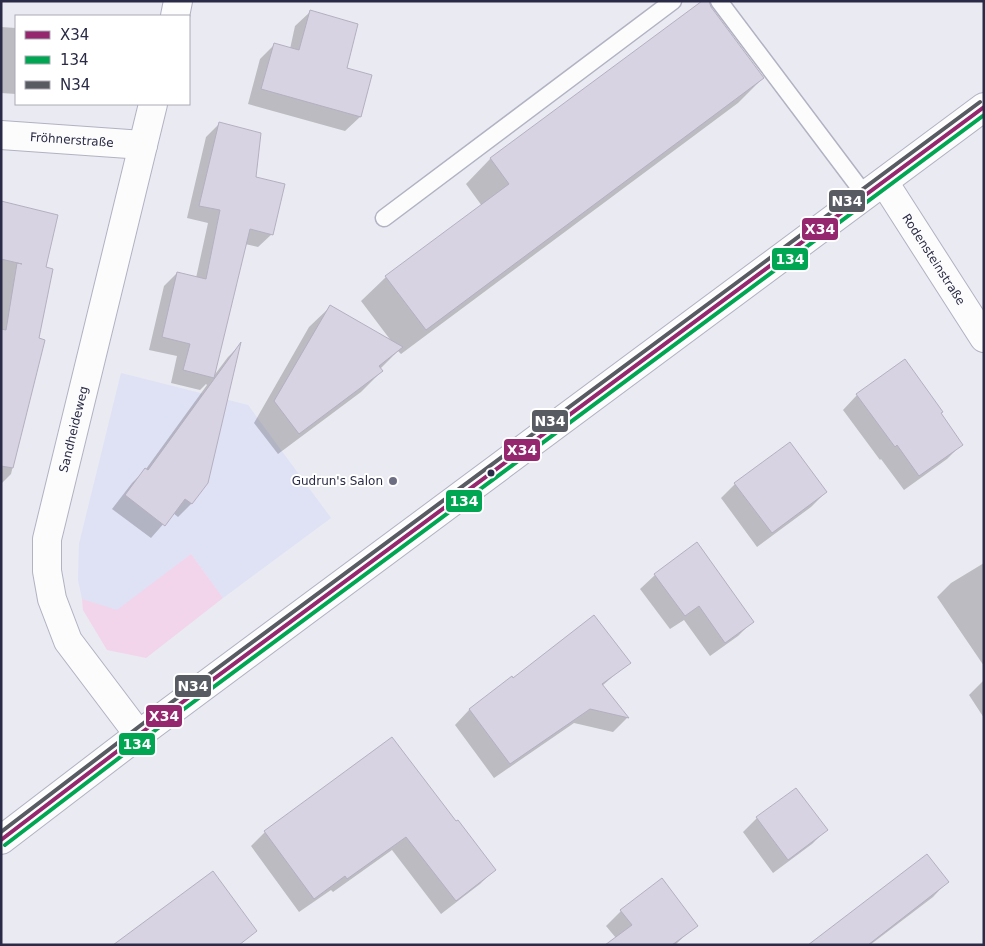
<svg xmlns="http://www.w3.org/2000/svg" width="985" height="946" font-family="'DejaVu Sans',sans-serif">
<rect width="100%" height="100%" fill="#eaeaf2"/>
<path fill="#dfe1f5" d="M 121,373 L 248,405 L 331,518 L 223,598 L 191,554 L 117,611 L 82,599 L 78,580 L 79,544 Z"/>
<path fill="#f2d5ea" d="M 191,554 L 223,598 L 146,658 L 107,650 L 83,610 L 82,599 L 117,610 Z"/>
<path fill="#0003" d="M 704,1 L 763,78 L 738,103 L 401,354 L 398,351 L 380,369 L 382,371 L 361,392 L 278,454 L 254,423 L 309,327 L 330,307 L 392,342 L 361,301 L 386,277 L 482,206 L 466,184 L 490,159 Z
M 310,12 L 346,68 L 370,76 L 360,117 L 345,131 L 248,104 L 260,59 L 274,45 L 290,49 L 295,26 Z
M 1,27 L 16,28 L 16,94 L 1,93 Z
M 219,124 L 255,178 L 272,234 L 258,247 L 245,244 L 213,377 L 228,357 L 239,346 L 192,503 L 178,517 L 173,513 L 151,538 L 112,509 L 132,483 L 146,469 L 207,385 L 206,384 L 200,390 L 171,383 L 177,356 L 149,350 L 164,286 L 177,273 L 196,278 L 208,223 L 187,218 L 206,137 Z
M 1,202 L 44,268 L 38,339 L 43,341 L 11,474 L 1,484 Z
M 857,395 L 939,414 L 961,445 L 947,459 L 904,490 L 881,459 L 880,460 L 843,410 Z
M 735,484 L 826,492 L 811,507 L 757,547 L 721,498 Z
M 984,563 L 984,666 L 937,597 L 951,583 Z
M 655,575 L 752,622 L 738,636 L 710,656 L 684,620 L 670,629 L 640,589 Z
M 629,662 L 602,686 L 627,718 L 613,732 L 574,723 L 494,778 L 455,725 L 469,710 L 512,678 Z
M 984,680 L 984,718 L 969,695 Z
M 392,738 L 456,823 L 494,870 L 480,884 L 441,914 L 392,850 L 333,892 L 331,890 L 299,912 L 251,846 L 265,832 Z
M 757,818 L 826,830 L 812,844 L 773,873 L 743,832 Z
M 947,882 L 933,897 L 870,945 L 810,945 Z
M 621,911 L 696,925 L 675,945 L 610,945 L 616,938 L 606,926 Z"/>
<path fill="#d7d3e3" stroke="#b5b0c0" d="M 702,1 L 709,1 L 711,7 L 764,78 L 426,330 L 385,276 L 509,184 L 490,158 Z
M 310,10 L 358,24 L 347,68 L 372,75 L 361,117 L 261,89 L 274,43 L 299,50 Z
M 219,122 L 261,133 L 256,177 L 285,184 L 273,235 L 250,229 L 214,378 L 183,370 L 190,344 L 162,337 L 177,272 L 206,279 L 220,210 L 199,206 Z
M 1,201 L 58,215 L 46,267 L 53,269 L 39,338 L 45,340 L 13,468 L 1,466 L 1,329 L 6,330 L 17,263 L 22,264 L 1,259 Z
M 330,305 L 403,347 L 379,366 L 383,371 L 299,434 L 274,401 Z
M 241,342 L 208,483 L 192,504 L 185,499 L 165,526 L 125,495 L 145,468 L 148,470 Z
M 905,359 L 943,412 L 941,413 L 963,445 L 919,476 L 897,445 L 895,447 L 856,394 Z
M 790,442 L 827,492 L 772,533 L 734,483 Z
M 697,542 L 754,622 L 725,643 L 699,606 L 685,616 L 654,574 Z
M 594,615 L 631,663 L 602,684 L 629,718 L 590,709 L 510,764 L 469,709 L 512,676 L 513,678 Z
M 392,737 L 456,821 L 458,820 L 496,870 L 456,901 L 406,837 L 347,879 L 345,876 L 314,899 L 264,831 Z
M 796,788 L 828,830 L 788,860 L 756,817 Z
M 927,854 L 949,882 L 868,945 L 808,945 Z
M 213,871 L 257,931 L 239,945 L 113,945 Z
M 662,878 L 698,926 L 672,945 L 605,945 L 632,925 L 620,910 Z"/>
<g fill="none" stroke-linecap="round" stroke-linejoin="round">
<defs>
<path id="lane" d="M 719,1 L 865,195
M 384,218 L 673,1"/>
<g id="street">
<path d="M 175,16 L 178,1"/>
<path id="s1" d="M 1,135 L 143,145"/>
<path id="s2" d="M 884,182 L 984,338"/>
<path id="s3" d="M 139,735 L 68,641 L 52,599 L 47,571 L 47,539 L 153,104"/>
</g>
<path id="secondary" d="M 1,840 L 149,727 L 984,107"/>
</defs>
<use href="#lane" stroke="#b1b2c2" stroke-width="19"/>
<use href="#street" stroke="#b1b2c2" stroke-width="30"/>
<use href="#secondary" stroke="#b1b2c2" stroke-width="30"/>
<use href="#lane" stroke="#fcfcfd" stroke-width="16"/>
<use href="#street" stroke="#fcfcfd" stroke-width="28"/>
<use href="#secondary" stroke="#fcfcfd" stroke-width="28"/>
<defs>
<path id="bus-1" d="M 1,840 L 149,727 L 984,107"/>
<path id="bus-2" d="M 5,845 L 153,732 L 984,115"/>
<path id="bus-3" d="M 1,832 L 145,722 L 980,102"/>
</defs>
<use href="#bus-1" stroke="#fff" stroke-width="8"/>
<use href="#bus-2" stroke="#fff" stroke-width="8"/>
<use href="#bus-3" stroke="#fff" stroke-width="8"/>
<use href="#bus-1" stroke="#95276e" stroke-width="4"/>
<use href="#bus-2" stroke="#00a651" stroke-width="4"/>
<use href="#bus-3" stroke="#595b62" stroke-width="4"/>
</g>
<circle fill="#2a2b46" stroke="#fff" stroke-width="2" cx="491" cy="473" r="4.5"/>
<circle fill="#6d6e82" stroke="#fff" stroke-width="2" cx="393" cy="481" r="5"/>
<g text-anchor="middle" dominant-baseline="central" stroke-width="4" stroke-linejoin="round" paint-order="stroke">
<g font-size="12" fill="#2a2b46" stroke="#fff">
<text stroke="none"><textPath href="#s1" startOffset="71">Fröhnerstraße</textPath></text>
<text stroke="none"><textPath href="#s2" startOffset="92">Rodensteinstraße</textPath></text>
<text stroke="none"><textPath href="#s3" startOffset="336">Sandheideweg</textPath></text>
</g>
<g font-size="12" fill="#2a2b46" stroke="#fff" text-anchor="end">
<text x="383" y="481">Gudrun's Salon</text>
</g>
</g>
<g stroke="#fff" stroke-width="2">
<rect x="828" y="189" width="38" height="24" rx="5" fill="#595b62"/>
<rect x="801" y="217" width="38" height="24" rx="5" fill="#95276e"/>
<rect x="771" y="247" width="38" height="24" rx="5" fill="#00a651"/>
<rect x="531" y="409" width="38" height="24" rx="5" fill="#595b62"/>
<rect x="503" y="438" width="38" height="24" rx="5" fill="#95276e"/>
<rect x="445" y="489" width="38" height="24" rx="5" fill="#00a651"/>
<rect x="174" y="674" width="38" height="24" rx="5" fill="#595b62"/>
<rect x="145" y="704" width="38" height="24" rx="5" fill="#95276e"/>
<rect x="118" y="732" width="38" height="24" rx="5" fill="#00a651"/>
</g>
<g font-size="14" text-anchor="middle" font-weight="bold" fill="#fff">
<text x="847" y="206">N34</text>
<text x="820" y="234">X34</text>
<text x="790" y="264">134</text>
<text x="550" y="426">N34</text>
<text x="522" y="455">X34</text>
<text x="464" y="506">134</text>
<text x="193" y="691">N34</text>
<text x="164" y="721">X34</text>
<text x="137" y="749">134</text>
</g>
<rect width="985" height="946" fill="none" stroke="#2a2b46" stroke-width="5"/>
<rect x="15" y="15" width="175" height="90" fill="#ffffff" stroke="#aaaab5"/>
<rect x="25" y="31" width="25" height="8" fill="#95276e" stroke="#aaaab5"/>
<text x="60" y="40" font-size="15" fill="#2a2b46">X34</text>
<rect x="25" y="56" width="25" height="8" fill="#00a651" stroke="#aaaab5"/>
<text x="60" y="65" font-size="15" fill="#2a2b46">134</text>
<rect x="25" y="81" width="25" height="8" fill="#595b62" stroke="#aaaab5"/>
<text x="60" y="90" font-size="15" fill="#2a2b46">N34</text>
</svg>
